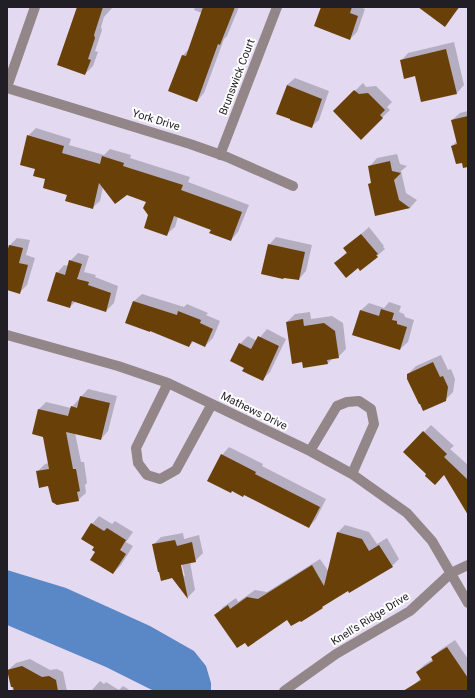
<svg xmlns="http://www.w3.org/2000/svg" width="475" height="698" font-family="Roboto,sans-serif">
<rect width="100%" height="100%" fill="#e3d9f1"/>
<path fill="#5a87c6" d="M 7,570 L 66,588 L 150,626 L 194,651 L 206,666 L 211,683 L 211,691 L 154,691 L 106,667 L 7,625 Z"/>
<path fill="#0003" fill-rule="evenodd" d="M 78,7 L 113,7 L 104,17 L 101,27 L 102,30 L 95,51 L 98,52 L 93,66 L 85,74 Z
M 195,7 L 239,7 L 227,36 L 224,39 L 204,93 L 197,101 L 183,55 L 189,49 L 202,13 L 194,10 Z
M 323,7 L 360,7 L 365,9 L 357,32 L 350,39 Z
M 426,7 L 460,7 L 445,25 Z
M 454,42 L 464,85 L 457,93 L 416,75 L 401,61 L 408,53 Z
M 295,78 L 329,91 L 319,120 L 311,127 L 287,85 Z
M 363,83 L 366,87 L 376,86 L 392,102 L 387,107 L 390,110 L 361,138 L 334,111 Z
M 468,111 L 468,171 L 465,161 L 452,146 L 457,141 L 452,120 L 460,113 Z
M 36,128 L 71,139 L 69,145 L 104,155 L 110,149 L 131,155 L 130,158 L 190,177 L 188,182 L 249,205 L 238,232 L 231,240 L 212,229 L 178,217 L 175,227 L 167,234 L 147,201 L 103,187 L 100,201 L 92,208 L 68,194 L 46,179 L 36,168 L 28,136 Z
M 397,154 L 400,164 L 407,166 L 401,171 L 406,193 L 417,200 L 410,208 L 376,215 L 369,184 L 372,182 L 370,166 L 377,158 Z
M 369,227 L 384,246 L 383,247 L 385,249 L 377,256 L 358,267 L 335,263 L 347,252 L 344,249 Z
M 276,237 L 312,245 L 306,271 L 299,279 L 269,245 Z
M 17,238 L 30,240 L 26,255 L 35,258 L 27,285 L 20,292 L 7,289 L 7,250 L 8,250 L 10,245 Z
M 78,253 L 89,256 L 84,272 L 96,275 L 95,277 L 118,286 L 114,303 L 106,311 L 76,301 L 70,307 L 57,273 L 64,265 L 68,266 L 70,261 Z
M 142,294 L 184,307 L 187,304 L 208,313 L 206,315 L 220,321 L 213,338 L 205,346 L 194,341 L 189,346 L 151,330 L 126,323 L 134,301 Z
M 389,302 L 401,306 L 399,312 L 404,314 L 405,317 L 414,320 L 408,342 L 400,349 L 353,335 L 361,310 L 369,303 L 384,308 Z
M 310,312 L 311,319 L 332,316 L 343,323 L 346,349 L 338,357 L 333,358 L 328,363 L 303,361 L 287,322 L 295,314 Z
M 267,329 L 286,339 L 270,372 L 262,380 L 245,367 L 240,344 L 248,336 L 257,341 Z
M 441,355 L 448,370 L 451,369 L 455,379 L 453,392 L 445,400 L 408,374 L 416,366 Z
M 88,389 L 117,396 L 108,431 L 101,439 L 75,433 L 81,462 L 84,462 L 87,483 L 85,485 L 86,493 L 78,500 L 49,485 L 37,472 L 45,464 L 49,463 L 39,409 L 46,402 L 71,408 Z
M 431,425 L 454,446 L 450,449 L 468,465 L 468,513 L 424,432 Z
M 229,447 L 263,464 L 262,466 L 326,499 L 316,519 L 309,527 L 222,455 Z
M 99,516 L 112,524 L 115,521 L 133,532 L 126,542 L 133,546 L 121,565 L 113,573 L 96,552 L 95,547 L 92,524 Z
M 345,525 L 369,532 L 377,544 L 387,538 L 399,559 L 392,566 L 348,589 L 328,601 L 322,607 L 288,618 L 216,615 L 223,607 L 236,598 L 238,602 L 255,590 L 267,592 L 320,559 L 329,572 L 338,532 Z
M 183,533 L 184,539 L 199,535 L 203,553 L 195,561 L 190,562 L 195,590 L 188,597 L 173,577 L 153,545 L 161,537 ZM 179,560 L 181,560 L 185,577 L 182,574 Z
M 455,640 L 468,659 L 468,691 L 420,691 L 415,684 L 421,678 L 417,672 L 424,665 L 433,659 L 432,657 L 440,650 Z
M 30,659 L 50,670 L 57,669 L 63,672 L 67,691 L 13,691 L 8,670 L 16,663 Z
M 100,681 L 104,684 L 106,682 L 119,690 L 123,686 L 131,691 L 91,691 Z"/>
<path fill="#694108" d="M 77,7 L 103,7 L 94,35 L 95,38 L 88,59 L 91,60 L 85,75 L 57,65 Z
M 203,7 L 235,7 L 220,45 L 218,44 L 197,102 L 168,91 L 182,55 L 186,56 Z
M 321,7 L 352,7 L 350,13 L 358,16 L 350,40 L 314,26 Z
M 418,7 L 459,7 L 445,27 Z
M 446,49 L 457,94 L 421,102 L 415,76 L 404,79 L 400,60 Z
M 287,85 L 322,99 L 312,128 L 290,120 L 290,119 L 276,114 Z
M 354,90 L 359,94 L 368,93 L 385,110 L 380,115 L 383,118 L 361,140 L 333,111 Z
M 468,116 L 468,167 L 463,168 L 462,163 L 456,164 L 451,146 L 457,144 L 451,120 Z
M 27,135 L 64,146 L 62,153 L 100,164 L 102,156 L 124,163 L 123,166 L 183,185 L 181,190 L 242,212 L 231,241 L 209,233 L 211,230 L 174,216 L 167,236 L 144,228 L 148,215 L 143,208 L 146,202 L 127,195 L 115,204 L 99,183 L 93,209 L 65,201 L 67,195 L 43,188 L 45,179 L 33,176 L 35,169 L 20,165 Z
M 390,161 L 392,171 L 401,173 L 394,180 L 399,200 L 410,208 L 375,216 L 368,184 L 371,183 L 368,166 Z
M 361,234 L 378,254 L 376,255 L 378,257 L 360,271 L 358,268 L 346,278 L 334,263 L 347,253 L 343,248 Z
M 268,244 L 305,252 L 299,280 L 284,278 L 283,279 L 261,274 Z
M 9,245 L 23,248 L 19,263 L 28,265 L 20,294 L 7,290 L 7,252 Z
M 69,260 L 82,264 L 77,279 L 89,282 L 88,285 L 111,293 L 106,312 L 72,301 L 70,308 L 47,301 L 56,272 L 65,275 Z
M 133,301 L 177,315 L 178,311 L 201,320 L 200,323 L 213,329 L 205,347 L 192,341 L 189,347 L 150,331 L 150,332 L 125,323 Z
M 381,309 L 394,313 L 392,320 L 397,321 L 397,324 L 407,327 L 400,350 L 352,335 L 360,310 L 379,316 Z
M 303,319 L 304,326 L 324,323 L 335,331 L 339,358 L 327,360 L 328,364 L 303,368 L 302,362 L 292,364 L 286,322 Z
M 258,336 L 279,346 L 263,381 L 242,371 L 244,368 L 230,361 L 239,343 L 251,349 Z
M 433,362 L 440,377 L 443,376 L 448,387 L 446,401 L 423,411 L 420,404 L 419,404 L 407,379 L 407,374 Z
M 80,396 L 110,403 L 101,440 L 66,432 L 73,469 L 76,469 L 80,491 L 77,492 L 79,501 L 57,505 L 52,502 L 48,486 L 39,488 L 36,471 L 49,469 L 43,437 L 32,434 L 38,409 L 68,416 L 71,406 L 77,408 Z
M 423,431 L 447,454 L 444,457 L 468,480 L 468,515 L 444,475 L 435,485 L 425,476 L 426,474 L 403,452 Z
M 221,454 L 256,472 L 255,474 L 320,507 L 309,528 L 244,495 L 243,497 L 232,491 L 231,493 L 207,481 Z
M 91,523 L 104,531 L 107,528 L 126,540 L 120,550 L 126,554 L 113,574 L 90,560 L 95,552 L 92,550 L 94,547 L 81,539 Z
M 337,532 L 362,539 L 369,551 L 379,545 L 393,567 L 349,593 L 348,591 L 322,607 L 323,608 L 301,622 L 300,621 L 291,626 L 287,620 L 248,647 L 245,643 L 237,648 L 214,615 L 228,605 L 230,609 L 247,597 L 258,599 L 312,565 L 324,586 Z
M 175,540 L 177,546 L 192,542 L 196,562 L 181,565 L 188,599 L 172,578 L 161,581 L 159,572 L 158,572 L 152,544 Z
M 447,647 L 468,678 L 468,691 L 403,691 L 421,680 L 416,672 L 433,661 L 431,657 Z
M 22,666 L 42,677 L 49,676 L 56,680 L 58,691 L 14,691 L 13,687 L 11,687 L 7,670 Z"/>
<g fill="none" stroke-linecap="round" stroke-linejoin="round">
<path stroke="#928689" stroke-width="10" d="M 7,87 L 35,7
M 7,88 L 190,144 L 227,157 L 293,186
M 220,155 L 277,7
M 7,335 L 118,366 L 168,383 L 310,451 L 352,474 L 407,513 L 432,541 L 468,603
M 168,383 L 136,448 L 138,463 L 147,475 L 160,479 L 176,470 L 212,404
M 310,451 L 337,406 L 347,402 L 359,401 L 371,409 L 374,424 L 352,474
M 284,691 L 336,654 L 410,611 L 451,573 L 468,565"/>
</g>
<g text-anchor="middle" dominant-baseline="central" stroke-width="4" stroke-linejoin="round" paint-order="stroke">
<g font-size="11" fill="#211e26" stroke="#fff">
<text transform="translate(237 77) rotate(-69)">Brunswick Court</text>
<text transform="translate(156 120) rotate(17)">York Drive</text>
<text transform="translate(254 411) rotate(26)">Mathews Drive</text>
<text transform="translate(370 619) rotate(-32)">Knell's Ridge Drive</text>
</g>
</g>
<rect width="475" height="698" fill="none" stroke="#211e26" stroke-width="16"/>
</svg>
